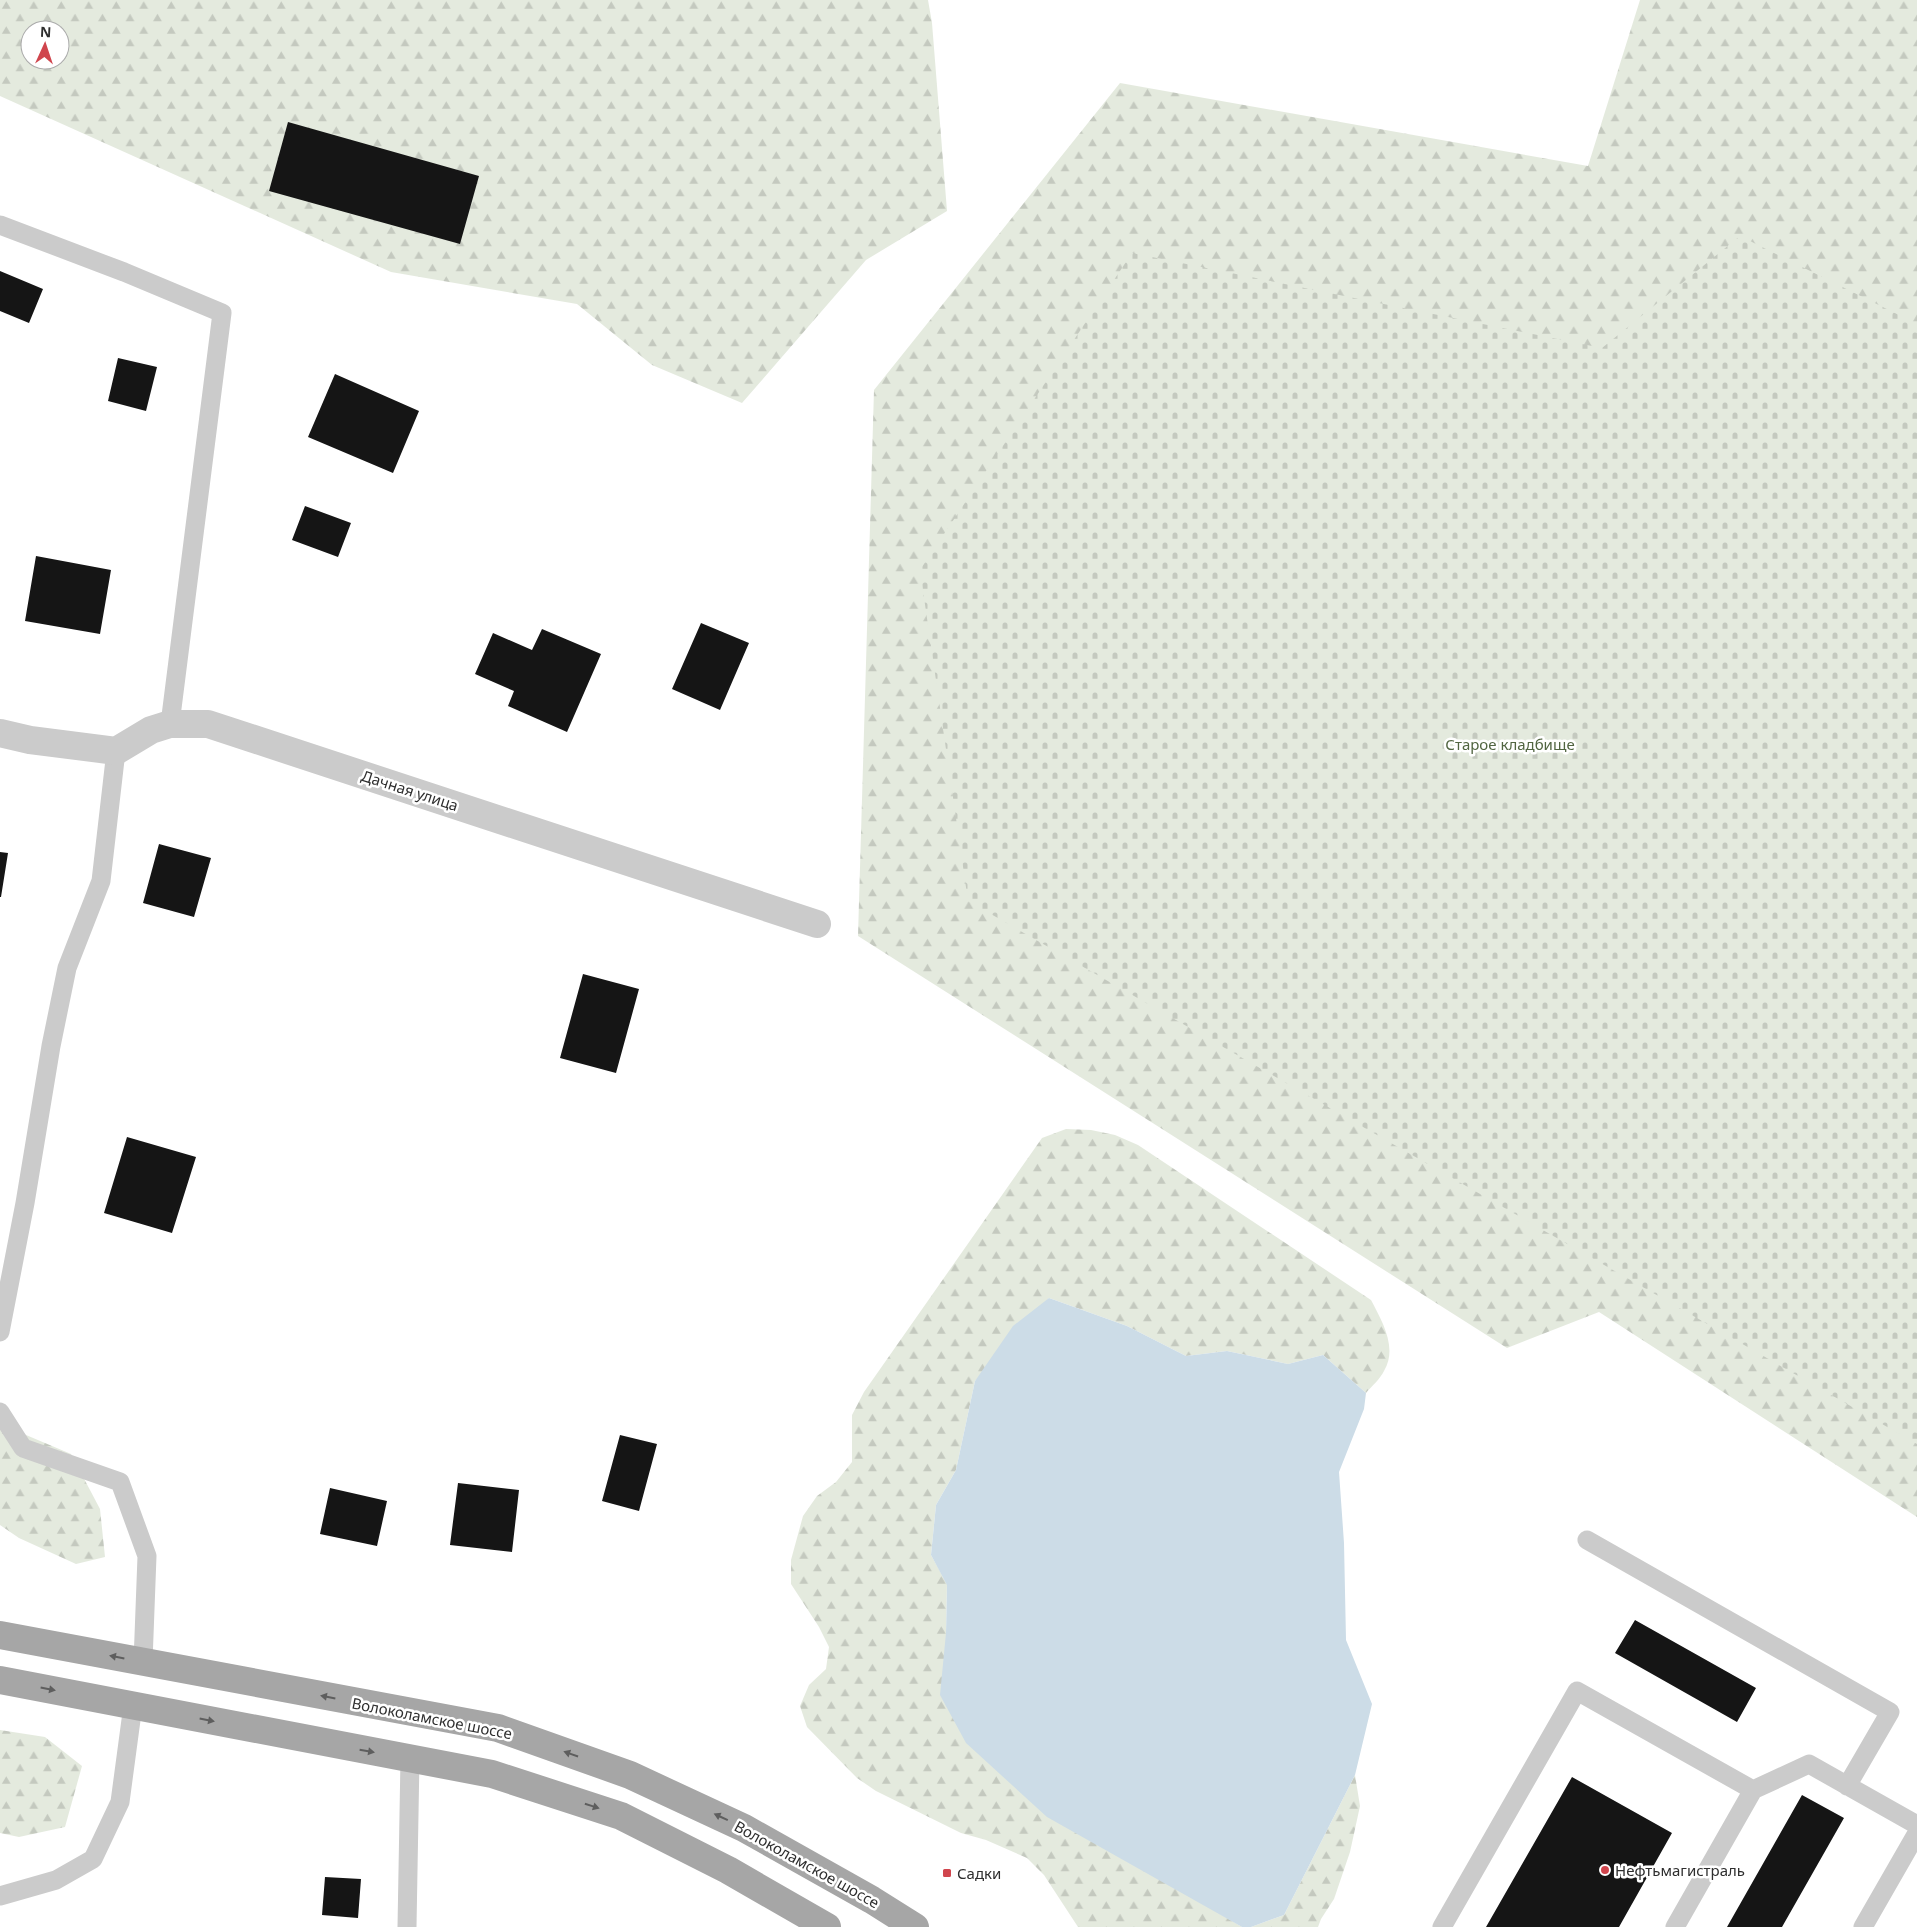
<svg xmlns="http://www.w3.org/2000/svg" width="1917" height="1927" font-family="'Noto Sans',sans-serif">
<defs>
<pattern id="forest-firs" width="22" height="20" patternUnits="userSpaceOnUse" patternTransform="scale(1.25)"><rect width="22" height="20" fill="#e4eade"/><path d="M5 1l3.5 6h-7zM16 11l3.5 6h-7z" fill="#c4c9bf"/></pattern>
<pattern id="cemetery-stones" width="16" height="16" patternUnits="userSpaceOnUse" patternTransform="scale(1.25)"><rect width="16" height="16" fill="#e4eade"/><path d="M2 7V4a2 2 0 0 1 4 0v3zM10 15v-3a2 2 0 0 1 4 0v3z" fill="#c4c9bf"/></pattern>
</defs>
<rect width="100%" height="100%" fill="#fff"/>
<path fill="url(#forest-firs)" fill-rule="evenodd" d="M 0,0 L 928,0 L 932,23 L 947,211 L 866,260 L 742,403 L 652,365 L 577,304 L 391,272 L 0,96 ZM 30,30 L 60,30 L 60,60 L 30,60 Z
M 1640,0 L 1917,0 L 1917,1517 L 1599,1312 L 1507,1348 L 858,936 L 874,390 L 1120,83 L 1588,166 Z
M 1066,1129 L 1091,1130 L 1115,1135 L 1138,1145 L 1371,1300 C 1382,1321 1398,1348 1384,1371 C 1380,1379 1372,1386 1366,1393 L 1323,1355 L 1288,1364 L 1227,1351 L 1186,1356 L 1127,1326 L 1049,1298 L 975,1381 L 956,1470 L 936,1505 L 931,1555 L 947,1584 L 946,1633 L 1212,1909 L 1242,1927 L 1078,1927 L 1044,1875 L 1027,1858 L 986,1840 L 961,1833 L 876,1791 L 857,1778 L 807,1727 L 800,1706 L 809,1685 L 826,1669 L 829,1647 L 819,1627 L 791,1584 L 791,1560 L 803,1516 L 817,1496 L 836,1482 L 852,1462 L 852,1415 L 864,1392 L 1042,1138 Z
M 0,1424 L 71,1454 L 100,1509 L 105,1557 L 76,1564 L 19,1538 L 0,1525 Z
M 0,1730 L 45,1737 L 82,1766 L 65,1827 L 19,1837 L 0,1833 Z
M 1355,1775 L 1360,1806 L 1350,1852 L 1334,1899 L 1321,1919 L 1318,1927 L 1251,1927 L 1284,1915 Z"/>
<path fill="url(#cemetery-stones)" d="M 1740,236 L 1917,324 L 1917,1444 L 968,901 L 920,570 L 1132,253 L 1602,348 Z"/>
<path fill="#ccdce7" d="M 1049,1298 L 1127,1326 L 1186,1356 L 1227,1351 L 1288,1364 L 1323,1355 L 1366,1393 L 1364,1409 L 1339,1472 L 1344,1543 L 1346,1640 L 1372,1704 L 1355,1775 L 1284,1915 L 1251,1927 L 1242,1927 L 1047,1817 L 966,1743 L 940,1695 L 946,1633 L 947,1585 L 931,1555 L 936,1505 L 956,1470 L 975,1381 L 1013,1326 Z"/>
<path fill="#151515" d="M 288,122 L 479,176 L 460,244 L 269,191 Z
M 0,271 L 43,289 L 29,323 L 0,311 Z
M 118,358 L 157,367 L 146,411 L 108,401 Z
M 335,374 L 419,411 L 393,473 L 308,437 Z
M 305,506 L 351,523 L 338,557 L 292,540 Z
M 36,556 L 111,570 L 100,634 L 25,621 Z
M 701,623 L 749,643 L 720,710 L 672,689 Z
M 542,629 L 601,654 L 567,732 L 508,706 L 514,691 L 475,674 L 493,633 L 532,650 Z
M 159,844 L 211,858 L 194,917 L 143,903 Z
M 0,852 L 8,853 L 1,897 L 0,897 Z
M 583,974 L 639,989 L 616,1073 L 560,1058 Z
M 127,1137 L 196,1157 L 172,1233 L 104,1213 Z
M 620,1435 L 657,1444 L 639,1511 L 602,1501 Z
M 458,1483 L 519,1490 L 512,1552 L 450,1545 Z
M 330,1488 L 387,1501 L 377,1546 L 320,1534 Z
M 1635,1620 L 1756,1688 L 1737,1722 L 1615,1653 Z
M 1572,1777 L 1672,1833 L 1619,1927 L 1486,1927 Z
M 1802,1795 L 1844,1818 L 1782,1927 L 1727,1927 Z
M 325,1877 L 361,1879 L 358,1918 L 322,1915 Z"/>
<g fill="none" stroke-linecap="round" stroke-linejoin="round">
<path stroke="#cbcbcb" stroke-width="19" d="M 0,225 L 124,272 L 222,313 L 170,724
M 0,1332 L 25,1203 L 51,1046 L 67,968 L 101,881 L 116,751
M 0,1412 L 23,1448 L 120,1482 L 147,1556 L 143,1662
M 1587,1540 L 1890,1712 L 1847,1786
M 0,1896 L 56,1880 L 93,1859 L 120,1802 L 133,1705
M 407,1927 L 410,1758
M 1442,1927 L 1577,1691 L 1753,1790
M 1675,1927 L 1753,1790 L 1809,1764 L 1917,1825
M 1863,1927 L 1917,1833"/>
<path stroke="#cbcbcb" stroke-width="28" d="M 0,733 L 30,740 L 116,751 L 151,730 L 170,724 L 208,724 L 817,924"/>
<path stroke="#a6a6a6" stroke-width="28" d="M 0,1635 L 498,1728 L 630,1775 L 744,1828 L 872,1900 L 915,1927
M 0,1680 L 492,1774 L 621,1816 L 728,1870 L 827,1927"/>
</g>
<defs><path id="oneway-solid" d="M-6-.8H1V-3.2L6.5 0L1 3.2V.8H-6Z" transform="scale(1.25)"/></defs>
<g fill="#5e5e5e">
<use href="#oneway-solid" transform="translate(117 1657) rotate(-169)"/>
<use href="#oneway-solid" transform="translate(48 1689) rotate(11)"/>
<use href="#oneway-solid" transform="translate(328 1697) rotate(-169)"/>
<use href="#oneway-solid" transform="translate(207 1720) rotate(11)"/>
<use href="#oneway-solid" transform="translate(367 1751) rotate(10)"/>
<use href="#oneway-solid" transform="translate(571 1754) rotate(-161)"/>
<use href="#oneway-solid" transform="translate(592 1806) rotate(18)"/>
<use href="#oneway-solid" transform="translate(721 1817) rotate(-155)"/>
</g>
<g fill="#d0454d" stroke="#fff" stroke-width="2">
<circle cx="1605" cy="1870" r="5"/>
<rect x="942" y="1868" width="10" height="10" rx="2.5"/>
</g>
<g text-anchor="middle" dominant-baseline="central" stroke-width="5" stroke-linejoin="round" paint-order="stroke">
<g font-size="15" fill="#516541" stroke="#fff">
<text x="1510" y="744">Старое кладбище</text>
</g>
<g font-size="15" fill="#2e2e2e" stroke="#fff">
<text transform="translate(410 790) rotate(18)">Дачная улица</text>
<text transform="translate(432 1718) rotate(11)">Волоколамское шоссе</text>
<text transform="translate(807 1864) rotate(29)">Волоколамское шоссе</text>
</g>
<g font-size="15" fill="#2e2e2e" stroke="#fff" text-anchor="start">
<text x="1615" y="1870">Нефтьмагистраль</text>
<text x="957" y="1873">Садки</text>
</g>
</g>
<g transform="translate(45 45) rotate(3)"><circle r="24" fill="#ffffff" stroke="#ababab"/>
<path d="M0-4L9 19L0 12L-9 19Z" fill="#d0454d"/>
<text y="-8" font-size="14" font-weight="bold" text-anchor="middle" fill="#2e2e2e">N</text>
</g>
</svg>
